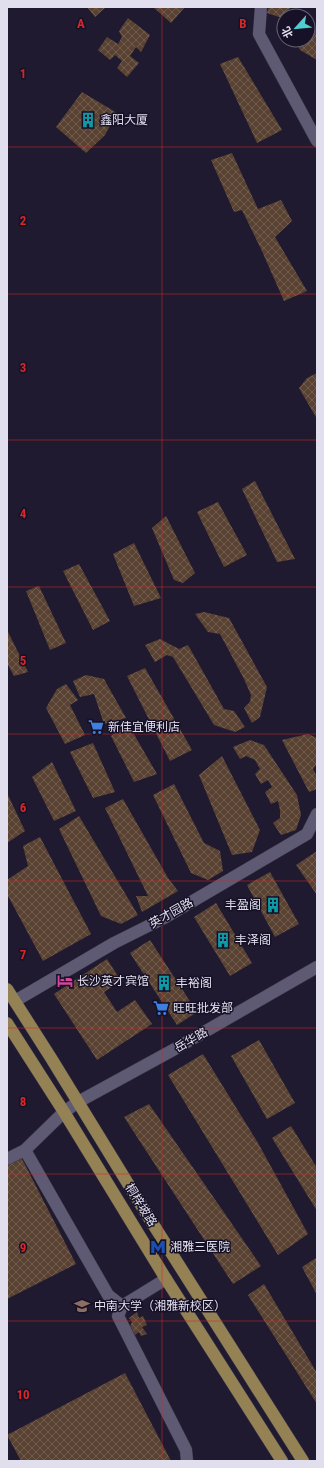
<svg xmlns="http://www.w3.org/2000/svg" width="324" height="1468" font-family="'Roboto Condensed','Noto Sans SC',sans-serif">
<defs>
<pattern id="building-cross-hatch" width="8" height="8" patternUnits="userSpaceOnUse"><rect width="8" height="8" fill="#594232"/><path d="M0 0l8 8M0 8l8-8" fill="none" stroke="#715d50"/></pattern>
</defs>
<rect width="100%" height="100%" fill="#1f1a30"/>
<path fill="url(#building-cross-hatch)" d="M 87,7 L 106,7 L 95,17 Z
M 153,7 L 185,7 L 171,23 Z
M 269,7 L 291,7 L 282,18 L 267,13 Z
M 128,18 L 150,35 L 141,52 L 136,47 L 130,56 L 139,63 L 127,77 L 117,68 L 122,61 L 115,55 L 110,60 L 98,50 L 107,37 L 118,44 L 122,37 L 119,31 Z
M 308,27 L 317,30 L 317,60 L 300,50 L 296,42 L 298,40 L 308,40 Z
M 238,57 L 282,130 L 257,143 L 220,64 Z
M 82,92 L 117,113 L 105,135 L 86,153 L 56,127 Z
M 232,153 L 258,209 L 281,200 L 292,221 L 275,237 L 307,291 L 284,301 L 261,249 L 242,210 L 234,212 L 211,160 Z
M 317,373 L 317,419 L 299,388 L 307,378 Z
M 255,481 L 295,559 L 277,562 L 242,489 Z
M 218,502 L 247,555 L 224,567 L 197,512 Z
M 166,516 L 195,573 L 183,583 L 174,580 L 152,528 Z
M 134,543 L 161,598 L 134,606 L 113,554 Z
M 79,564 L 110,621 L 93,630 L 63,571 Z
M 39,586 L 66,643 L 50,650 L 26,591 Z
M 204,612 L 229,618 L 267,687 L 260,717 L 252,723 L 244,708 L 250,702 L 251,695 L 244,679 L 220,634 L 208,632 L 195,614 Z
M 7,630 L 28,672 L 14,676 L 7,663 Z
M 160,639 L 179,649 L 188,645 L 224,709 L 234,711 L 245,727 L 235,732 L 214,725 L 173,657 L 167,655 L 155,662 L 145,645 Z
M 145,668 L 192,750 L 170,761 L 127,676 Z
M 86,675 L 104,679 L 126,718 L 104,724 L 94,694 L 80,697 L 73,681 Z
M 66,684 L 78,700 L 70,705 L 85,735 L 65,744 L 46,708 L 57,689 Z
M 128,724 L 157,774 L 134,782 L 111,736 Z
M 308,734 L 317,738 L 317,764 L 313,769 L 317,776 L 317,789 L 309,792 L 282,740 Z
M 250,740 L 264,745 L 297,795 L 301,815 L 296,830 L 281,835 L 273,823 L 280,818 L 280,810 L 278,801 L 271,804 L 265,792 L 272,787 L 268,780 L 261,784 L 255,774 L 260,769 L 255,760 L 246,756 L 240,759 L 233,747 Z
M 93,743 L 115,792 L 93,798 L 70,752 Z
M 222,756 L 260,830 L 252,852 L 232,855 L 199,775 Z
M 52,762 L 76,811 L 54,821 L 32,777 Z
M 174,784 L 204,843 L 220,851 L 223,871 L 208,880 L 191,873 L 153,795 Z
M 7,793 L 25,831 L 7,843 Z
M 123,799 L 168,878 L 178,891 L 142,912 L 136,896 L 148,896 L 105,808 Z
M 79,816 L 138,915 L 121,924 L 101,916 L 59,829 Z
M 40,837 L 91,934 L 43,961 L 7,894 L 7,880 L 28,866 L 23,846 Z
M 317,851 L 317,895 L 296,865 Z
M 270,872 L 299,924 L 275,937 L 247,885 Z
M 216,903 L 252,963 L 230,976 L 194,917 Z
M 150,940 L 197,1012 L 177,1025 L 130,953 Z
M 107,959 L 121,981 L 104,992 L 117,1012 L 135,1000 L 152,1024 L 97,1060 L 54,994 Z
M 259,1040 L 295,1103 L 267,1119 L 231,1056 Z
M 203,1054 L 258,1143 L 308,1234 L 278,1255 L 168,1075 Z
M 149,1104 L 261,1266 L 233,1284 L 124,1117 Z
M 291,1126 L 317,1168 L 317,1211 L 272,1138 Z
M 20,1155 L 76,1264 L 7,1299 L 7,1162 Z
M 316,1258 L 317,1260 L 317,1295 L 302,1267 Z
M 264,1284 L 317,1373 L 317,1404 L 248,1295 Z
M 137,1312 L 139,1318 L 143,1316 L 147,1325 L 142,1327 L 147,1334 L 141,1336 L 139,1332 L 135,1335 L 130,1327 L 132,1322 L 129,1318 Z
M 125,1373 L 171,1461 L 21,1461 L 7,1435 Z"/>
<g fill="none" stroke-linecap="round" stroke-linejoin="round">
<defs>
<path id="minor" d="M 261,7 L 259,34 L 317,141
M 15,1001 L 114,943 L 164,918 L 307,834 L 317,814
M 25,1150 L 108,1295 L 122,1306
M 7,1159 L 25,1150 L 64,1112 L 78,1102 L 173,1050 L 317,967
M 166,1279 L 122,1306 L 118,1316 L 186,1450 L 187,1461"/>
<path id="major" d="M 7,989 L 51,1058 L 146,1213 L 303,1461
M 7,1023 L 64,1112 L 166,1279 L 282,1461"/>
</defs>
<use href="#minor" stroke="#393546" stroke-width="13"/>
<use href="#major" stroke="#393546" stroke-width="13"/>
<use href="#minor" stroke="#5f5a74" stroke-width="12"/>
<use href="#major" stroke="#948255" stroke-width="12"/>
</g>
<path fill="none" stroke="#d62828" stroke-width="1" stroke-opacity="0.55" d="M 162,7 L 162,1461M 7,147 L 317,147M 7,294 L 317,294M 7,440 L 317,440M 7,587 L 317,587M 7,734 L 317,734M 7,881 L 317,881M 7,1028 L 317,1028M 7,1174 L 317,1174M 7,1321 L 317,1321"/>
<defs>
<symbol id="building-bare" viewBox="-9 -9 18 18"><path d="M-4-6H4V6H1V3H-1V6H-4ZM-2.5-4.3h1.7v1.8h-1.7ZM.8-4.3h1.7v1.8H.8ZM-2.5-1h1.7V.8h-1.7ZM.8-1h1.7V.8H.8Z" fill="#0f9aa8" stroke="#161126" stroke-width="2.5" paint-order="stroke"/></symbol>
<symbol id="supermarket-bare" viewBox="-9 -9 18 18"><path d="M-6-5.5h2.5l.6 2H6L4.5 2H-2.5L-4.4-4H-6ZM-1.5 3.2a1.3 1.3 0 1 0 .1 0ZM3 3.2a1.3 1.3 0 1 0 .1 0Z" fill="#3f7fe0" stroke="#161126" stroke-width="2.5" paint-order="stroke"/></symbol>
<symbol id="hotel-bare" viewBox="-9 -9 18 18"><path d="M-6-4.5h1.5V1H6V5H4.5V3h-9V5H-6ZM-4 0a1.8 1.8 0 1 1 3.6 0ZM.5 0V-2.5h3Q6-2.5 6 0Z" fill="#d1479c" stroke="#161126" stroke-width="2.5" paint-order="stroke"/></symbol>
<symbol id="metro-bare" viewBox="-9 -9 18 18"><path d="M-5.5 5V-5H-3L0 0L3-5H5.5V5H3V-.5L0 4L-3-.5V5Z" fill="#1a4fb4" stroke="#161126" stroke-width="2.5" paint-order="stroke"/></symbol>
<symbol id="university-bare" viewBox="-9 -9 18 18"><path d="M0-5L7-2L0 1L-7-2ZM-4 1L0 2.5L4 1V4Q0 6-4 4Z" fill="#8d6e63" stroke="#161126" stroke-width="2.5" paint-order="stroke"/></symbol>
</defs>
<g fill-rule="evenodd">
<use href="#building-bare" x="77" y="109" width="22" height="22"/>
<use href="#supermarket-bare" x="85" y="716" width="22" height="22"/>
<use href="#building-bare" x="262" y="894" width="22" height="22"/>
<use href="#building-bare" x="212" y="929" width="22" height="22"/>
<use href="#hotel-bare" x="54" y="970" width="22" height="22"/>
<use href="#building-bare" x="153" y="972" width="22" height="22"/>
<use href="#supermarket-bare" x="150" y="997" width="22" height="22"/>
<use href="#metro-bare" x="147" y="1236" width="22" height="22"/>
<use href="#university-bare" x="71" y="1295" width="22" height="22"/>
</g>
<g text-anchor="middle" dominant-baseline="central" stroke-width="3" stroke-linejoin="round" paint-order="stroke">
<g font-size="12" fill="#e1dfee" stroke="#161126" text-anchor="start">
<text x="100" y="120">鑫阳大厦</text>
<text x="108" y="727">新佳宜便利店</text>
<text x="261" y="905" text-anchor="end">丰盈阁</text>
<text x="235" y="940">丰泽阁</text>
<text x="77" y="981">长沙英才宾馆</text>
<text x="176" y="983">丰裕阁</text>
<text x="173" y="1008">旺旺批发部</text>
<text x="170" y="1247">湘雅三医院</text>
<text x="94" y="1306">中南大学（湘雅新校区）</text>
</g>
<g font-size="12" fill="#e1dfee" stroke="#161126">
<text transform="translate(171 913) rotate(-29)">英才园路</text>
<text transform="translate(191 1040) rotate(-30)">岳华路</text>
<text transform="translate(141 1205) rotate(58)">桐梓坡路</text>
</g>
</g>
<g font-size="13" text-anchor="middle" font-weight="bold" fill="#d62828" stroke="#161126" stroke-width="3" stroke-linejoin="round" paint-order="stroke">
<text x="81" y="28">A</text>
<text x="243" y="28">B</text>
<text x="23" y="78">1</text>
<text x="23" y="225">2</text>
<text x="23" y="372">3</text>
<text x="23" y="518">4</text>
<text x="23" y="665">5</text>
<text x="23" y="812">6</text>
<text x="23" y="959">7</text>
<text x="23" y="1106">8</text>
<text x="23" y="1252">9</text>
<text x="23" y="1399">10</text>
</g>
<rect width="324" height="1468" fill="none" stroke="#e1dfee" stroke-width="16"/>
<g transform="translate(296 28) rotate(243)"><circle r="19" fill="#161126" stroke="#676376"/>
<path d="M0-3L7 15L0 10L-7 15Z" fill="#52cdcf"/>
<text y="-6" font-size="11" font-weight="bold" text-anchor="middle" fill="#e1dfee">北</text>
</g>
</svg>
